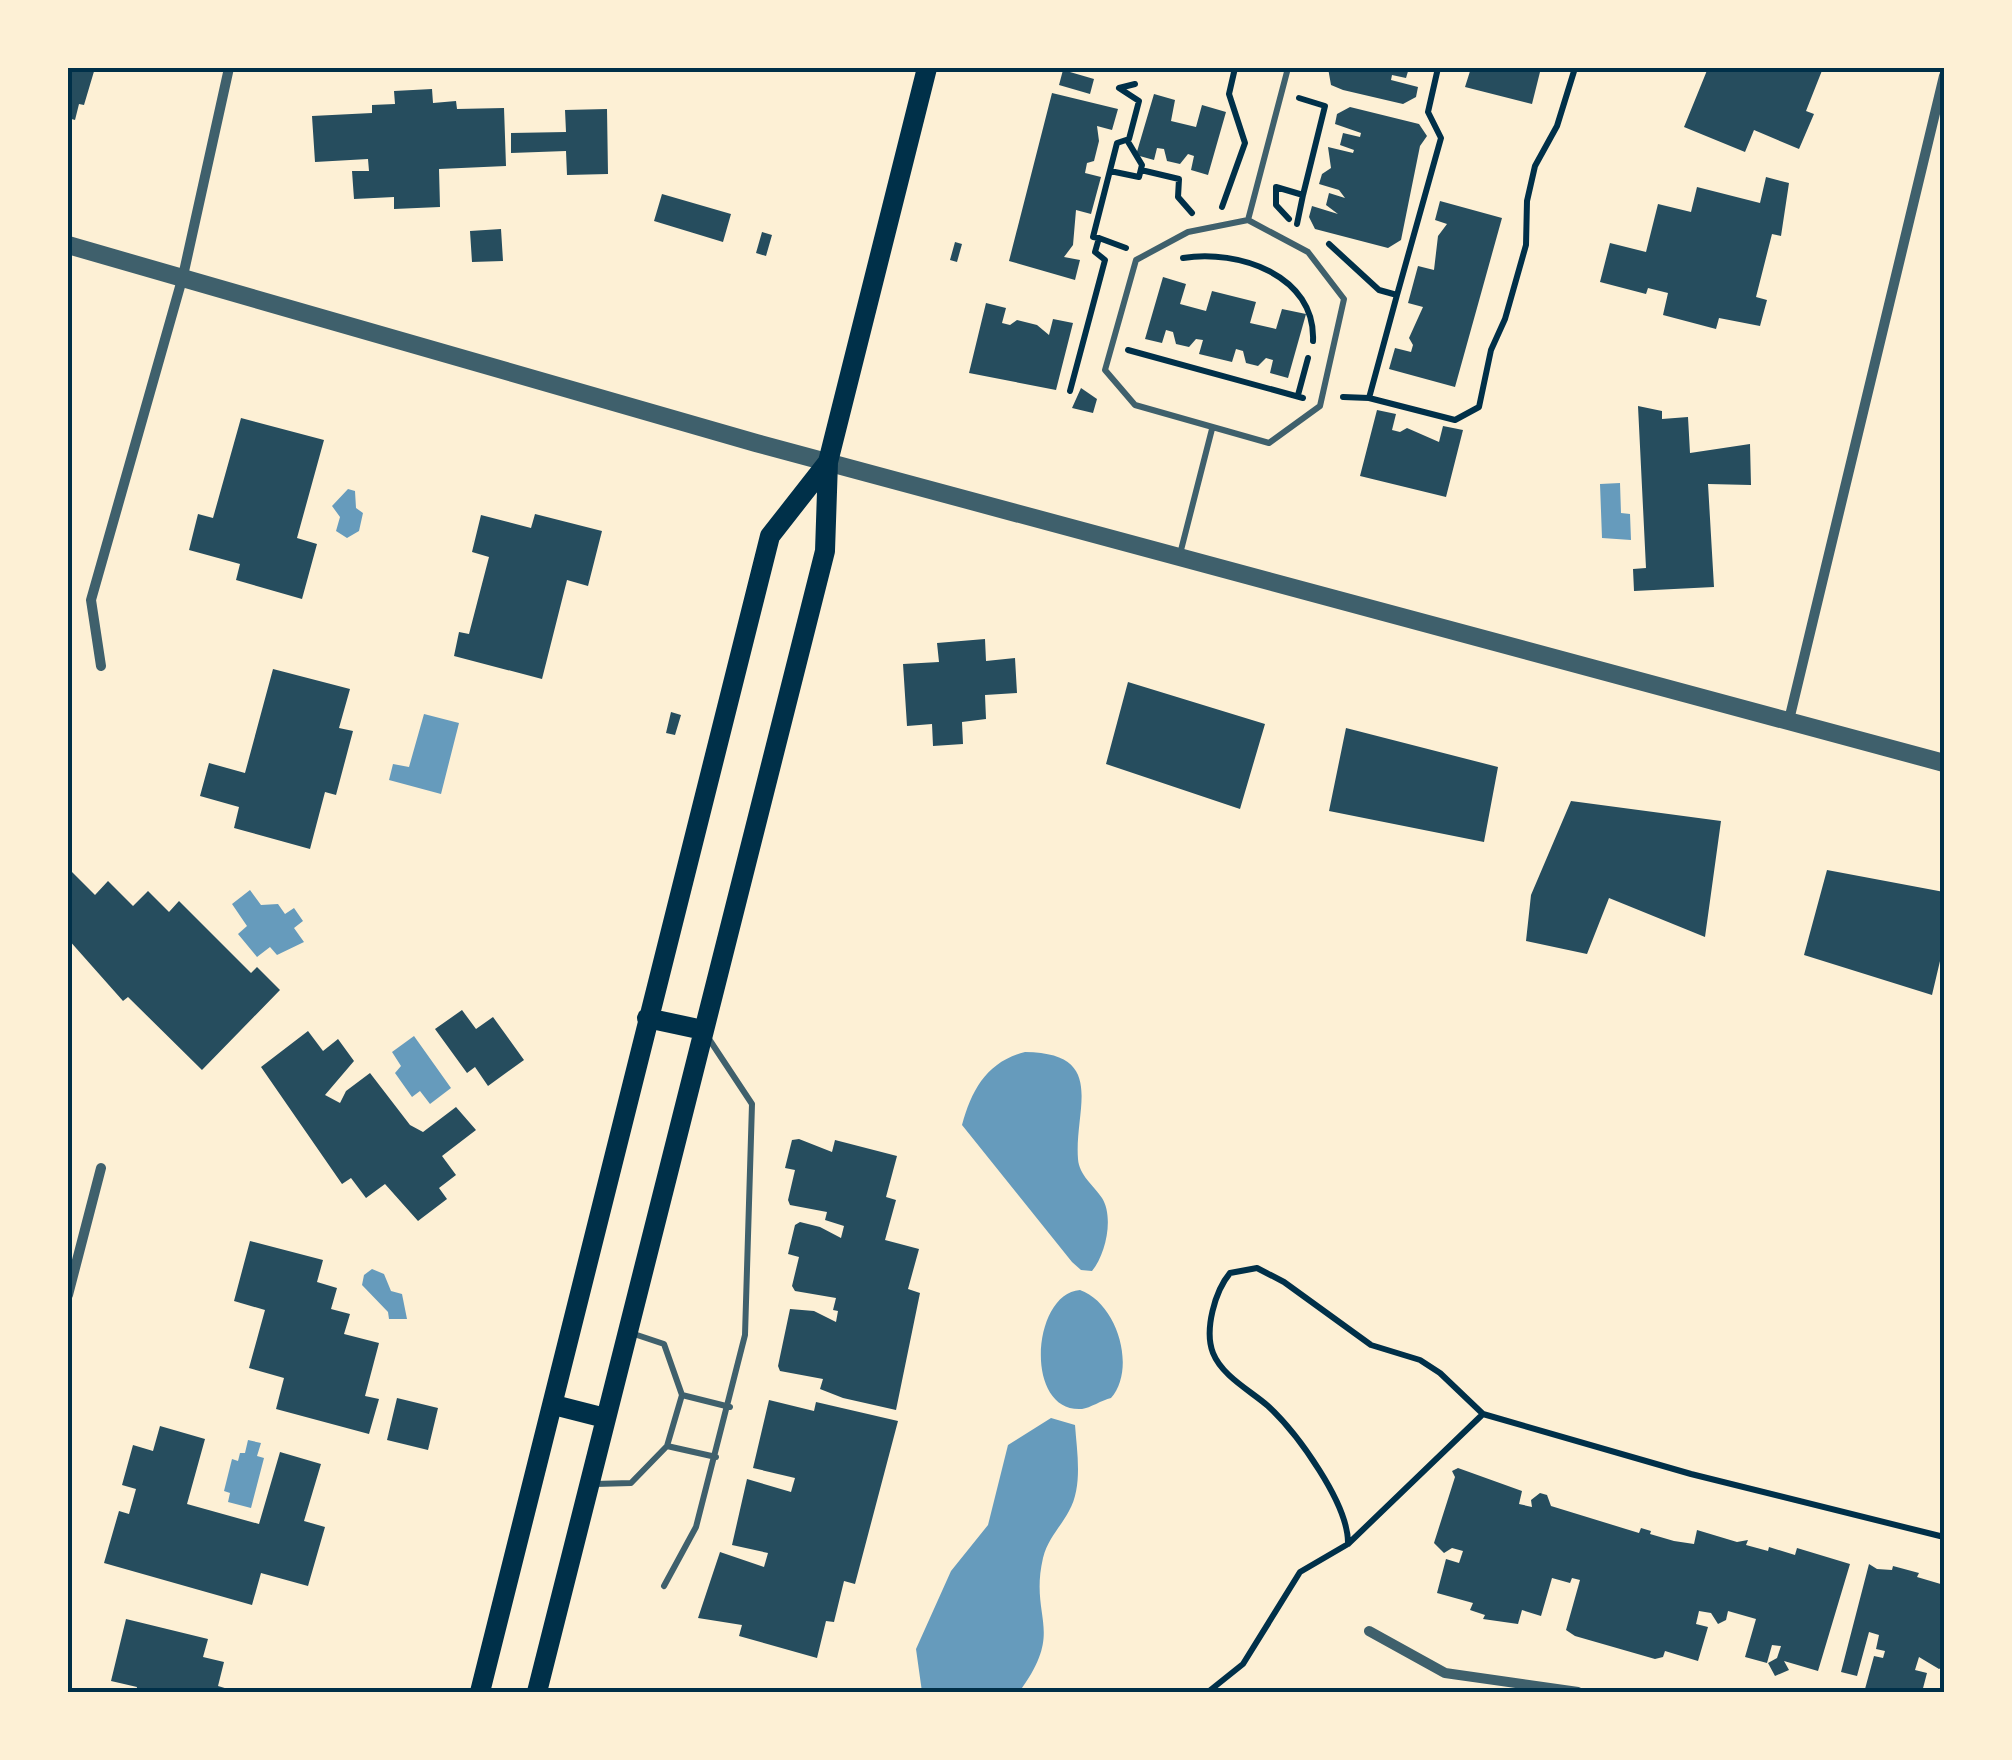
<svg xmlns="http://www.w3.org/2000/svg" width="2012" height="1760" font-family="Helvetica,sans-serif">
<rect width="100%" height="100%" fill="#fdf0d5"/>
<path fill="#669bbc" d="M 1620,483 L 1621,513 L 1630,514 L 1631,540 L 1602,538 L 1600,484 Z
M 348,489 L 355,491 L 356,508 L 363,513 L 359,531 L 347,538 L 336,531 L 340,517 L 332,506 Z
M 424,714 L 459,723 L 441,794 L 389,780 L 393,764 L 409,767 Z
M 250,890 L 261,905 L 278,904 L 285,914 L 294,908 L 303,921 L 294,928 L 304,942 L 277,955 L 270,947 L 257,957 L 238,934 L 247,926 L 232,904 Z
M 414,1036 L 451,1088 L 430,1104 L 420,1091 L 412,1097 L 395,1073 L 401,1066 L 392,1052 Z
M 1025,1052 C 1108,1053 1074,1109 1078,1159 C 1079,1175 1094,1186 1102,1198 C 1114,1217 1106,1254 1092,1271 L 1081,1270 L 1072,1262 L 962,1125 C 972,1089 987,1062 1025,1052 Z
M 372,1269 L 384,1274 L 391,1291 L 402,1294 L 407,1319 L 389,1319 L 388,1312 L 362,1285 L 364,1275 Z
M 1080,1290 C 1117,1303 1137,1368 1111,1398 C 1102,1400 1090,1408 1082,1409 C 1023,1413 1032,1293 1080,1290 Z
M 1051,1418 L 1075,1425 C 1077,1453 1083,1486 1069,1511 C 1060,1528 1048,1538 1043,1558 C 1029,1619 1066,1629 1019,1692 L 922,1692 L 916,1649 L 951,1571 L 988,1525 L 1008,1445 Z
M 248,1440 L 261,1443 L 257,1456 L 264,1458 L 251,1508 L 228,1502 L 230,1493 L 224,1491 L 232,1459 L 238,1461 L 240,1453 L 245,1453 Z"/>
<path fill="#264d5e" d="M 68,68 L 95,68 L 84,105 L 79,104 L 75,120 L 68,118 Z
M 1328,68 L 1409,68 L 1406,78 L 1392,75 L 1391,80 L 1418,87 L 1416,97 L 1403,104 L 1343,90 L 1331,85 Z
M 1471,68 L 1486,71 L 1487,68 L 1541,68 L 1532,104 L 1465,87 Z
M 1708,68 L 1823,68 L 1806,111 L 1814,114 L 1799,149 L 1754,130 L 1745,152 L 1684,127 Z
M 1063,70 L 1094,79 L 1090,94 L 1059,85 Z
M 432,89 L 433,103 L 456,101 L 457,109 L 504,108 L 506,166 L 439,169 L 440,207 L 394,209 L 394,197 L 354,199 L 352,171 L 369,171 L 368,159 L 315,162 L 312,116 L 372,113 L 372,105 L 395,104 L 394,91 Z
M 1052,93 L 1118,109 L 1112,130 L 1097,126 L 1099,141 L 1094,161 L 1087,163 L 1085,173 L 1101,177 L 1091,214 L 1076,210 L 1073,245 L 1064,257 L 1080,260 L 1075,280 L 1009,261 Z
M 1154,94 L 1175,100 L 1171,121 L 1196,127 L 1202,105 L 1226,112 L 1208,175 L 1191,170 L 1194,156 L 1188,154 L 1180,164 L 1167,161 L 1164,149 L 1157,148 L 1154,160 L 1136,155 Z
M 1350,107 L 1419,124 L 1427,136 L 1420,146 L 1401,240 L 1388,248 L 1315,229 L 1309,217 L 1312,206 L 1338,214 L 1326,205 L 1329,193 L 1345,198 L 1339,190 L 1319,184 L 1322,174 L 1331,168 L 1328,147 L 1353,153 L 1354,150 L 1340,145 L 1343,133 L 1360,137 L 1361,133 L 1335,124 L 1337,114 Z
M 607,109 L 608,174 L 567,175 L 566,151 L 511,153 L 511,133 L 566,132 L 565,110 Z
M 1766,177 L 1789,183 L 1781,236 L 1772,234 L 1756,297 L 1767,300 L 1760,326 L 1719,318 L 1716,329 L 1663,315 L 1668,293 L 1648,288 L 1646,294 L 1600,282 L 1610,243 L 1646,252 L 1658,204 L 1691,212 L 1697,187 L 1760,203 Z
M 662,194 L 731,214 L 723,242 L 654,221 Z
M 1440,201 L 1502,218 L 1455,387 L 1389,369 L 1395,348 L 1411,352 L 1413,345 L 1409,338 L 1423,307 L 1408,303 L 1418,266 L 1434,270 L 1438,236 L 1447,224 L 1435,220 Z
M 501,229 L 503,261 L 472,262 L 470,231 Z
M 762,232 L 772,235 L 766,256 L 756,253 Z
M 955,242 L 962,244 L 957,262 L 950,260 Z
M 1163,277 L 1186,284 L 1180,304 L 1206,311 L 1212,291 L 1256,302 L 1250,323 L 1276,329 L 1282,309 L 1306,314 L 1288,378 L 1270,373 L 1273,360 L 1266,358 L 1258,366 L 1246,363 L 1243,351 L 1236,349 L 1232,362 L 1199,354 L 1203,340 L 1196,339 L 1189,347 L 1176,344 L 1173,332 L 1166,330 L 1162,343 L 1145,339 Z
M 986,303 L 1006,308 L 1002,323 L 1010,325 L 1017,320 L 1037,325 L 1049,335 L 1053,319 L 1073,323 L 1056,390 L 969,373 Z
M 1081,388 L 1097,399 L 1093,413 L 1072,408 Z
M 1638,406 L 1662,411 L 1662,419 L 1688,417 L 1690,453 L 1750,444 L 1751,485 L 1708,484 L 1714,587 L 1634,591 L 1633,569 L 1646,568 Z
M 1377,410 L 1396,414 L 1392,430 L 1400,432 L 1407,428 L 1439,442 L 1443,426 L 1463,430 L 1446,497 L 1360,476 Z
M 241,418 L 324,440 L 297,538 L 317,544 L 302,599 L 236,580 L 240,564 L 189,550 L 198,514 L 213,518 Z
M 535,514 L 602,531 L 588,586 L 567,580 L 542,679 L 454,656 L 459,632 L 469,634 L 489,557 L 472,552 L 481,515 L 531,528 Z
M 985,639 L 986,661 L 1015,658 L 1017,693 L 985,695 L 986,719 L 962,722 L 963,744 L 933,746 L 932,724 L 907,726 L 903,664 L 939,662 L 937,643 Z
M 273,669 L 350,689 L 339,728 L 353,731 L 336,795 L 325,792 L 310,849 L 234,828 L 239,807 L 200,796 L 209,763 L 245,773 Z
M 1128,682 L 1265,724 L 1240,809 L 1106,764 Z
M 671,712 L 681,715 L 675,735 L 666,733 Z
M 1346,728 L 1498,767 L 1484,842 L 1329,811 Z
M 1571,801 L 1721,821 L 1705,937 L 1609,898 L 1587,954 L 1526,941 L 1531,895 Z
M 68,868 L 95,895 L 108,881 L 133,906 L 148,891 L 169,912 L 179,901 L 251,973 L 257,967 L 280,990 L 202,1070 L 128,997 L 123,1001 L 68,939 Z
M 1827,870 L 1944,892 L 1944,944 L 1932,995 L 1804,955 Z
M 462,1010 L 476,1029 L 493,1017 L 524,1060 L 488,1086 L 475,1067 L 467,1073 L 435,1029 Z
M 308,1031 L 323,1051 L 338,1039 L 354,1061 L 325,1095 L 340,1103 L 346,1091 L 370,1073 L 410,1125 L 423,1132 L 456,1107 L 476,1130 L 442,1156 L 456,1175 L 439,1188 L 447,1199 L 418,1221 L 385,1184 L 366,1198 L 351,1178 L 342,1184 L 261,1067 Z
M 799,1139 L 832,1152 L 835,1140 L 897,1156 L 886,1197 L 896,1200 L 885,1240 L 919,1249 L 908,1289 L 920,1293 L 896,1410 L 843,1398 L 820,1389 L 823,1379 L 780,1371 L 778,1366 L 790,1309 L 814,1311 L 836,1322 L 838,1311 L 833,1310 L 836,1298 L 795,1291 L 792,1286 L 799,1257 L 788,1254 L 795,1225 L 800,1222 L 820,1227 L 841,1238 L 844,1226 L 825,1220 L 827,1212 L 790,1205 L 788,1200 L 795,1170 L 785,1168 L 792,1140 Z
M 250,1241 L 323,1260 L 317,1282 L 337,1288 L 331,1309 L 350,1314 L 344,1334 L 379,1343 L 365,1396 L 379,1399 L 369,1434 L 276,1409 L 284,1378 L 249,1368 L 265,1310 L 234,1301 Z
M 397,1398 L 438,1408 L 428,1450 L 387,1440 Z
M 769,1400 L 814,1411 L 816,1402 L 898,1421 L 855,1584 L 844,1581 L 834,1622 L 826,1621 L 817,1658 L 739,1636 L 742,1625 L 698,1618 L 720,1552 L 764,1567 L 768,1553 L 732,1545 L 747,1479 L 791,1492 L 795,1478 L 753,1468 Z
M 160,1426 L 205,1439 L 187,1504 L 259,1524 L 280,1452 L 321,1464 L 304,1521 L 325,1527 L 308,1586 L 261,1573 L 252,1605 L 104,1563 L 119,1511 L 129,1514 L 136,1489 L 122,1485 L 133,1445 L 153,1451 Z
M 1458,1468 L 1522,1491 L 1519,1504 L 1532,1507 L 1531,1500 L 1540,1493 L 1547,1495 L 1551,1506 L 1639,1533 L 1641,1528 L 1651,1531 L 1650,1534 L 1674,1541 L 1694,1544 L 1697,1530 L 1737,1542 L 1748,1540 L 1746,1545 L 1768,1551 L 1769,1547 L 1795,1555 L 1797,1548 L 1850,1564 L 1818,1671 L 1784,1661 L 1789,1670 L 1775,1676 L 1768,1663 L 1777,1658 L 1781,1646 L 1772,1645 L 1767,1663 L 1745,1657 L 1756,1619 L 1728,1611 L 1726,1620 L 1718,1624 L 1711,1613 L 1699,1611 L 1696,1624 L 1708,1627 L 1698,1661 L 1665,1651 L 1663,1657 L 1655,1659 L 1575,1636 L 1566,1630 L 1580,1580 L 1572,1578 L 1570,1583 L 1552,1578 L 1541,1616 L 1522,1610 L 1518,1624 L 1483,1619 L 1485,1615 L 1470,1610 L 1473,1603 L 1437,1593 L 1446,1559 L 1459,1563 L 1463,1551 L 1452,1548 L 1444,1553 L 1434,1543 L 1455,1477 L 1452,1471 Z
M 1869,1564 L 1877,1569 L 1892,1570 L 1893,1566 L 1919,1573 L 1917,1577 L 1944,1585 L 1944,1666 L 1939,1669 L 1919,1657 L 1915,1670 L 1927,1673 L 1922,1692 L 1865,1689 L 1874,1656 L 1883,1658 L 1885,1651 L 1876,1649 L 1879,1635 L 1869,1632 L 1857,1676 L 1841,1672 Z
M 126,1619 L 208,1639 L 203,1657 L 224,1662 L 218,1686 L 238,1692 L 136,1692 L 137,1687 L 111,1681 Z"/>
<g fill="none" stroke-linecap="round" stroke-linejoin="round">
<path stroke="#003049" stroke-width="6" d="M 1299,98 L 1325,106 L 1303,195
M 1141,170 L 1179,179 L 1178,197 L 1192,213
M 1110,171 L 1139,177 L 1142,165 L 1127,140
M 1222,207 L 1245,143 L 1229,94 L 1235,68
M 1289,219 L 1276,205 L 1276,187 L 1303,195 L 1297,224
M 1099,238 L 1126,248
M 1329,244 L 1379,290 L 1397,295 L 1369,398
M 1183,258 C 1238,249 1316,275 1313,341
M 1397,295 L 1441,138 L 1428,112 L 1438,68
M 1128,350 L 1303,398
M 1070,391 L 1105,260 L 1095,252 L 1099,238 L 1093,237 L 1117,143 L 1129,139 L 1139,101 L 1119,88 L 1135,84
M 1298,395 L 1308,358
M 1343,397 L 1369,398 L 1455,420 L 1479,407 L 1491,350 L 1505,319 L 1526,245 L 1527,201 L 1535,166 L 1557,126 L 1575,68
M 1348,1544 C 1349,1504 1297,1433 1268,1406 C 1251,1391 1222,1376 1213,1353 C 1204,1330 1215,1291 1230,1273 L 1257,1268 L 1284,1282 L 1371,1345 L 1420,1360 L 1440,1373 L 1483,1414 L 1691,1474 L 1944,1537
M 1208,1692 L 1243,1664 L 1300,1572 L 1348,1544 L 1483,1414"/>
<path stroke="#3f606c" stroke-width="6" d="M 1248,220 L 1308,252 L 1344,299 L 1320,406 L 1269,443 L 1135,405 L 1105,370 L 1136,260 L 1188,232 Z
M 1248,220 L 1288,68
M 1180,554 L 1212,429
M 631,1333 L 664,1344 L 682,1395 L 730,1407
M 667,1446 L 682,1395
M 595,1484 L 631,1483 L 667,1446 L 716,1457
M 664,1586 L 696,1527 L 745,1335 L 752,1104 L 707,1036"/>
<path stroke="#3f606c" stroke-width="10" d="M 101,666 L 91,600 L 183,276 L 229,68
M 1789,720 L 1944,76
M 68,1295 L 101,1168
M 1369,1631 L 1445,1673 L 1578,1692"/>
<path stroke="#3f606c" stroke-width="18" d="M 68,245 L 756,443 L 1944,763"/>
<path stroke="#003049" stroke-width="20" d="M 647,1018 L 703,1030
M 554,1405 L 605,1418
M 480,1692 L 770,536 L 828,462
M 537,1692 L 825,551 L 828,462 L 927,68"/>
</g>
<rect width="2012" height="1760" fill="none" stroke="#fdf0d5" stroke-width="140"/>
<rect x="70" y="70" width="1872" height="1620" fill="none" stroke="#003049" stroke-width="4"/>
</svg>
